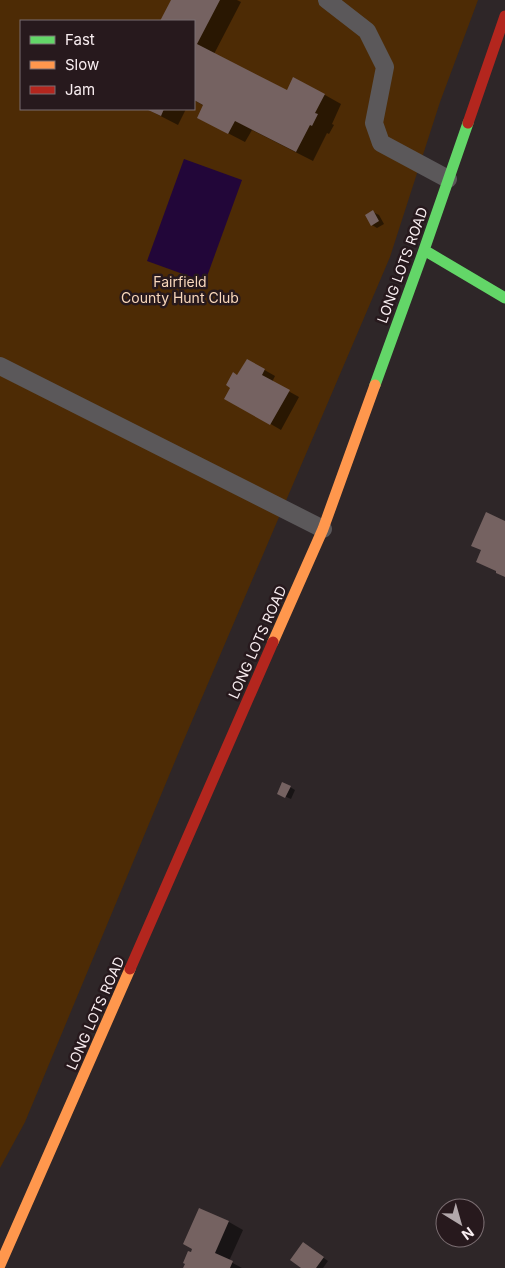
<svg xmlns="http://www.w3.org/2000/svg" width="505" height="1268" font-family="Inter,sans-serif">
<rect width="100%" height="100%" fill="#2e2628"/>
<path fill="#4d2b05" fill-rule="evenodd" d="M 0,0 L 478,0 L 440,102 L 390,257 L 183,742 L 25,1122 L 0,1168 ZM 21,21 L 194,21 L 194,109 L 21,109 Z"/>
<path fill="#220639" d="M 184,159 L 242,180 L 205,282 L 147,261 Z"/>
<path fill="#0007" d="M 172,0 L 237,0 L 241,2 L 214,54 L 288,92 L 325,95 L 341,104 L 332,124 L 334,125 L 329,134 L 327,133 L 313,161 L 252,130 L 245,142 L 216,127 L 204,106 L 194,100 L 194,21 L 162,21 Z
M 147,109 L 186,109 L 178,125 Z
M 373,212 L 379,215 L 384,224 L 377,228 L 372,225 Z
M 247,360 L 275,376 L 272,382 L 299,397 L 281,430 L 226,398 Z
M 290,787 L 295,790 L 291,799 L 284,796 Z
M 200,1209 L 229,1222 L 243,1230 L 229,1261 L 242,1268 L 185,1268 L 192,1254 Z
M 308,1247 L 328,1261 L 323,1268 L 303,1268 Z"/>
<path fill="#756261" d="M 171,0 L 220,0 L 197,44 L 287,90 L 293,77 L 325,94 L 315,113 L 318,114 L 312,126 L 310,125 L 296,152 L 235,121 L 228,134 L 197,118 L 203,105 L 194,100 L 194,21 L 160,21 Z
M 146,109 L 164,109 L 161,116 Z
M 373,210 L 379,221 L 371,226 L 365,215 Z
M 247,359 L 265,369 L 262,375 L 290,390 L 270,425 L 224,399 L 230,388 L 226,385 L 233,372 L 237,375 Z
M 486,512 L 505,521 L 505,577 L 496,573 L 496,571 L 476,562 L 481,550 L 471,546 Z
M 282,782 L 291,786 L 285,798 L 277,794 Z
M 199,1208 L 229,1221 L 215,1253 L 233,1261 L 230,1268 L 183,1268 L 185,1264 L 183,1263 L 188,1251 L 191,1252 L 192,1249 L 183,1244 Z
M 303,1242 L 324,1257 L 316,1268 L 301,1268 L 290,1260 Z"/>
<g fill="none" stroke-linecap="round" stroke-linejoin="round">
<path stroke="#5b585a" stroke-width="18" d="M 327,0 L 367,31 L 385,67 L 374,123 L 381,143 L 448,179
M 0,366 L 323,529"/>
<path stroke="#63d668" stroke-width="11" d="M 424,250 L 505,298
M 375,385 L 424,250 L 468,123"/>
<path stroke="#ff974d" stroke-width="11" d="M 273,642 L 323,529 L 375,385
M 0,1265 L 130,969"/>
<path stroke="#b3261e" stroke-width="11" d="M 468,123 L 505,16
M 130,969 L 273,642"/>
</g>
<g text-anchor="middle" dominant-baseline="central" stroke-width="5" stroke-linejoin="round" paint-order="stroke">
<g font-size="14" fill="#f9eef1" stroke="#27191d">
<text transform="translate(402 265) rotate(-70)">LONG LOTS ROAD</text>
<text transform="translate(257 642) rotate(-66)">LONG LOTS ROAD</text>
<text transform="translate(95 1013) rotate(-66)">LONG LOTS ROAD</text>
</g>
<g font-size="14" fill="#f9d8bc" stroke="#27191d">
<text x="180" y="281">Fairfield<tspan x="180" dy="16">County Hunt Club</tspan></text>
</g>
</g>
<rect x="20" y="20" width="175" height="90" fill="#27191d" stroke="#7b6e72"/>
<rect x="30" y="36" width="25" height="8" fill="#63d668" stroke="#7b6e72"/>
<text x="65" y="45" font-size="15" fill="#f9eef1">Fast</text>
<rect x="30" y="61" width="25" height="8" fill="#ff974d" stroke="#7b6e72"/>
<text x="65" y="70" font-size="15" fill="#f9eef1">Slow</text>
<rect x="30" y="86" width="25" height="8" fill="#b3261e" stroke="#7b6e72"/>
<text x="65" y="95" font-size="15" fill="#f9eef1">Jam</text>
<g transform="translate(460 1223) rotate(143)"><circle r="24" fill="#27191d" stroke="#7b6e72"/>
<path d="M0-4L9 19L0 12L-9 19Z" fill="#b2a8ab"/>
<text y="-8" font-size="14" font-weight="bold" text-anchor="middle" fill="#f9eef1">N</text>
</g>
</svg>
